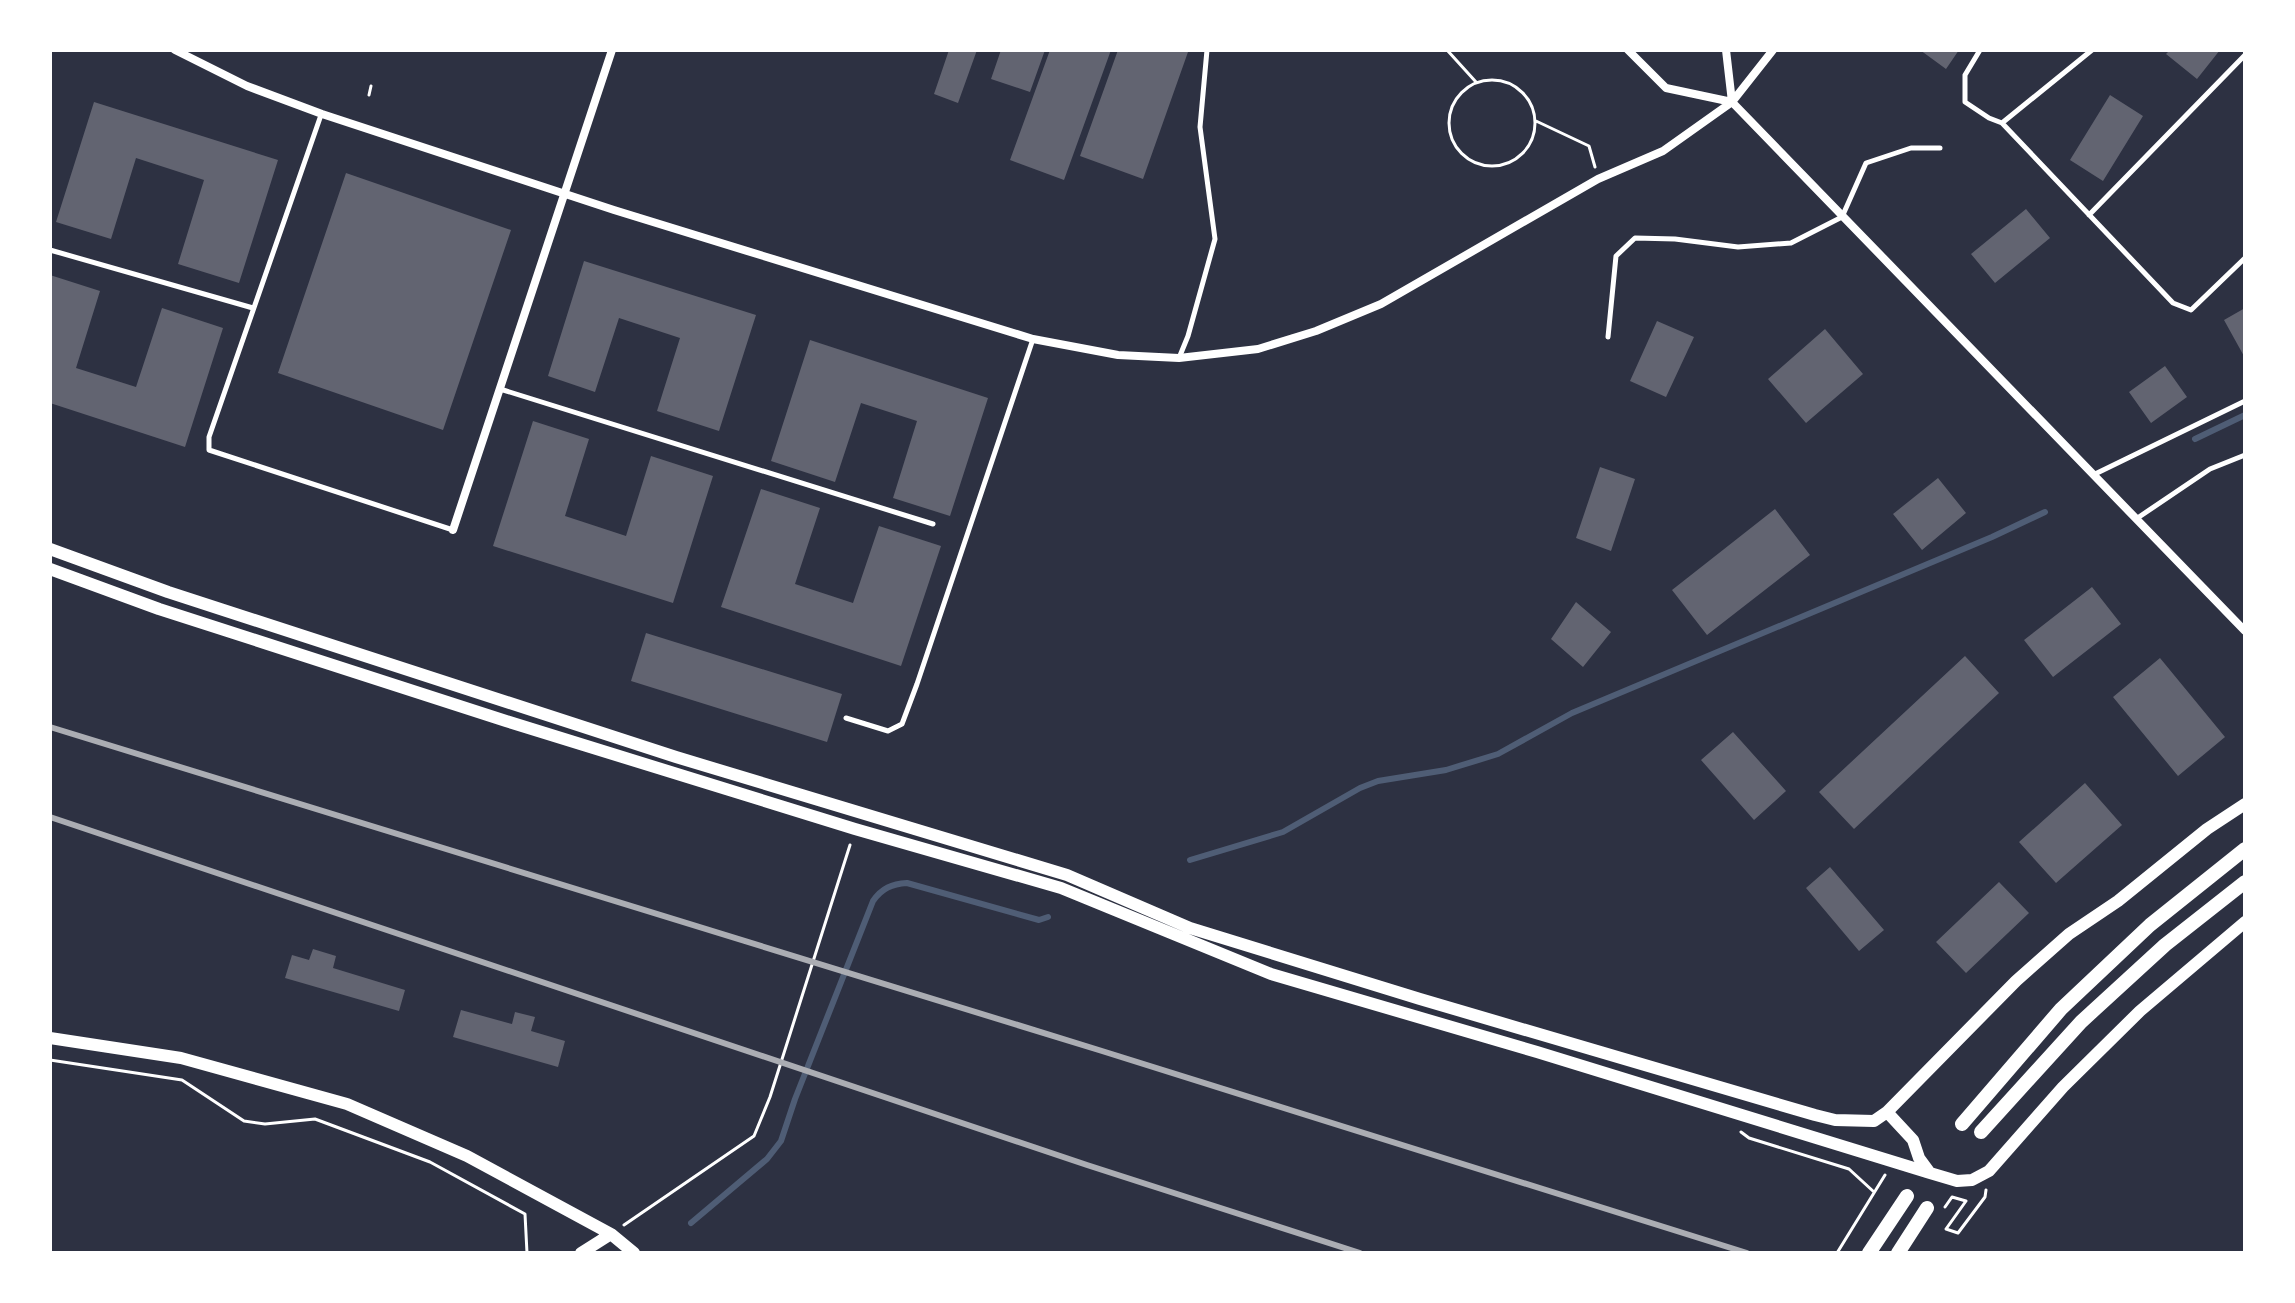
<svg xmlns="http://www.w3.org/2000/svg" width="2295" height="1303" font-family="'Crimson Pro',serif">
<rect width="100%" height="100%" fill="#2d3142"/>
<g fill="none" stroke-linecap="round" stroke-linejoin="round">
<path stroke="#4f5d75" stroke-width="6" d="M 2195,439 L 2245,415
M 1190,860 L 1283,832 L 1360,788 L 1378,781 L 1446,770 L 1498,754 L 1572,713 L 1992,537 L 2045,512
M 691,1223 L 767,1159 L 781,1141 L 795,1099 L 873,901 C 882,888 892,884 907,883 L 1039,920 L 1048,917"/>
</g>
<path fill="#626471" d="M 949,50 L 977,50 L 958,103 L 934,94 Z
M 1001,50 L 1045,50 L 1030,92 L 991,79 Z
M 1050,50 L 1111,50 L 1064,180 L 1010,160 Z
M 1118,50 L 1182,50 L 1188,52 L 1143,179 L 1080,156 Z
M 1920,50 L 1959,50 L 1946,69 Z
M 2170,50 L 2220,50 L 2197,79 L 2166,54 Z
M 2110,95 L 2143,116 L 2103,181 L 2070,160 Z
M 94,102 L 278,160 L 239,283 L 178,264 L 204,180 L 136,158 L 111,239 L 56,222 Z
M 346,173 L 511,230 L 443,430 L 278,373 Z
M 2026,209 L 2050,238 L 1995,283 L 1971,254 Z
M 584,261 L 756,315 L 719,431 L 657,411 L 680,338 L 619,318 L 595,392 L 548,376 Z
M 50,275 L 100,291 L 76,368 L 136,387 L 162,308 L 223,328 L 185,447 L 50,403 Z
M 2245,308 L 2245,358 L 2224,320 Z
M 1657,321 L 1694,337 L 1666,397 L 1630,381 Z
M 1825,329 L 1863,374 L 1806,423 L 1768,379 Z
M 810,340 L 988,398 L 950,516 L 893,498 L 917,421 L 861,403 L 835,482 L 771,461 Z
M 2165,366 L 2187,397 L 2151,423 L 2129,392 Z
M 533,421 L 589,439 L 565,516 L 626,536 L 651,456 L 713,476 L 673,603 L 493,546 Z
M 1600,467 L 1635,479 L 1611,551 L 1576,538 Z
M 1938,478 L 1966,513 L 1922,550 L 1893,514 Z
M 761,489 L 820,508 L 795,584 L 853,603 L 879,526 L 941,546 L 901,666 L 721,607 Z
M 1775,509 L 1810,555 L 1707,635 L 1672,590 Z
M 2092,587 L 2121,624 L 2053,677 L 2024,640 Z
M 1576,602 L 1611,632 L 1583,667 L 1551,639 Z
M 646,633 L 842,694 L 827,742 L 631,681 Z
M 1965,656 L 1999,693 L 1854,829 L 1819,792 Z
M 2160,658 L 2225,737 L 2178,776 L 2113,697 Z
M 1733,732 L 1786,791 L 1754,820 L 1701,760 Z
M 2085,783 L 2122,825 L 2056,883 L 2019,842 Z
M 1830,867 L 1884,930 L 1859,951 L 1806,888 Z
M 1999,882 L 2029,913 L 1966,973 L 1936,942 Z
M 313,949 L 336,956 L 333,968 L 405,990 L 399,1011 L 285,978 L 292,955 L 309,960 Z
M 461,1010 L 512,1024 L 515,1012 L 535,1017 L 531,1031 L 565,1041 L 558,1067 L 453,1037 Z"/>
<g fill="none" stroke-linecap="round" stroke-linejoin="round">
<path stroke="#fff" stroke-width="3" d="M 1447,50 L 1476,82
M1449 123a43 43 0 1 1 86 0a43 43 0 1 1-86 0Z
M 369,95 L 371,86
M 1536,121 L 1589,146 L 1595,167
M 50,1060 L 182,1080 L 244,1121 L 265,1124 L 315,1119 L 430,1162 L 525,1214 L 527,1253
M 1741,1132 L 1749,1138 L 1849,1169 L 1874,1192
M 1945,1207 L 1952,1197 L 1966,1201 L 1946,1229 L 1958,1233 L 1985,1197 L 1986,1190
M 624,1225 L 754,1136 L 770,1097 L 850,845
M 1837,1253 L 1885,1175"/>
<path stroke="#fff" stroke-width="5" d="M 1980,50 L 1965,75 L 1965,102 L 1989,118 L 2002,123 L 2173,303 L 2191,310 L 2245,258
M 321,115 L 209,437 L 209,450 L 453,530
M 2002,123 L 2092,50
M 2089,215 L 2245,55
M 50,250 L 253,308
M 1608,337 L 1616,256 L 1635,238 L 1675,239 L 1738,247 L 1791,243 L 1842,217 L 1866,163 L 1911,148 L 1940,148
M 1179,358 L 1188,336 L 1215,239 L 1200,127 L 1207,50
M 500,389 L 933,524
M 2093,475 L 2245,401
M 2136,519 L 2210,469 L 2245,455
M 846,718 L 888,731 L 902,724 L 917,684 L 1033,339"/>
<path stroke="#fff" stroke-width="8" d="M 175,50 L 247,86 L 322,114 L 614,210 L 1033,339 L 1118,355 L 1179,358 L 1258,349 L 1316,331 L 1381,304 L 1598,179 L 1663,151 L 1732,102 L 1773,50
M 1628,50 L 1666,88 L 1732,102 L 2245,631
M 1726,50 L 1732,102
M 453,530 L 612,50"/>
<path stroke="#fff" stroke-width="12" d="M 50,549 L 168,592 L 676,757 L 1067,875 L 1190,928 L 1420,999 L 1815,1115 L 1835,1120 L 1874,1121 L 1887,1112
M 50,569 L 159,609 L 506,721 L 855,829 L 1061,888 L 1271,974 L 1537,1052 L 1930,1173
M 2245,804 L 2207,829 L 2118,901 L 2069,934 L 2016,981 L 1887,1112 L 1913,1140 L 1919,1158 L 1930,1173 L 1957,1181 L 1972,1180 L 1989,1171 L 2063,1087 L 2140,1011 L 2245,922
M 50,1038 L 181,1058 L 347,1104 L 467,1156 L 611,1234 L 634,1253
M 581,1253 L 611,1234"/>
<path stroke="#fff" stroke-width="14" d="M 1962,1124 L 2061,1009 L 2150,925 L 2245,849
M 1981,1132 L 2081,1022 L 2165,945 L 2245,882
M 1869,1253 L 1907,1196
M 1898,1253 L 1927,1208"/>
<path stroke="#abadb3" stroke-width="6" d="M 50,727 L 1102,1051 L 1747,1253
M 50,817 L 1087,1165 L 1360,1253"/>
</g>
<rect width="2295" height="1303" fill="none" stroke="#ffffff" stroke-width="104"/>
</svg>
